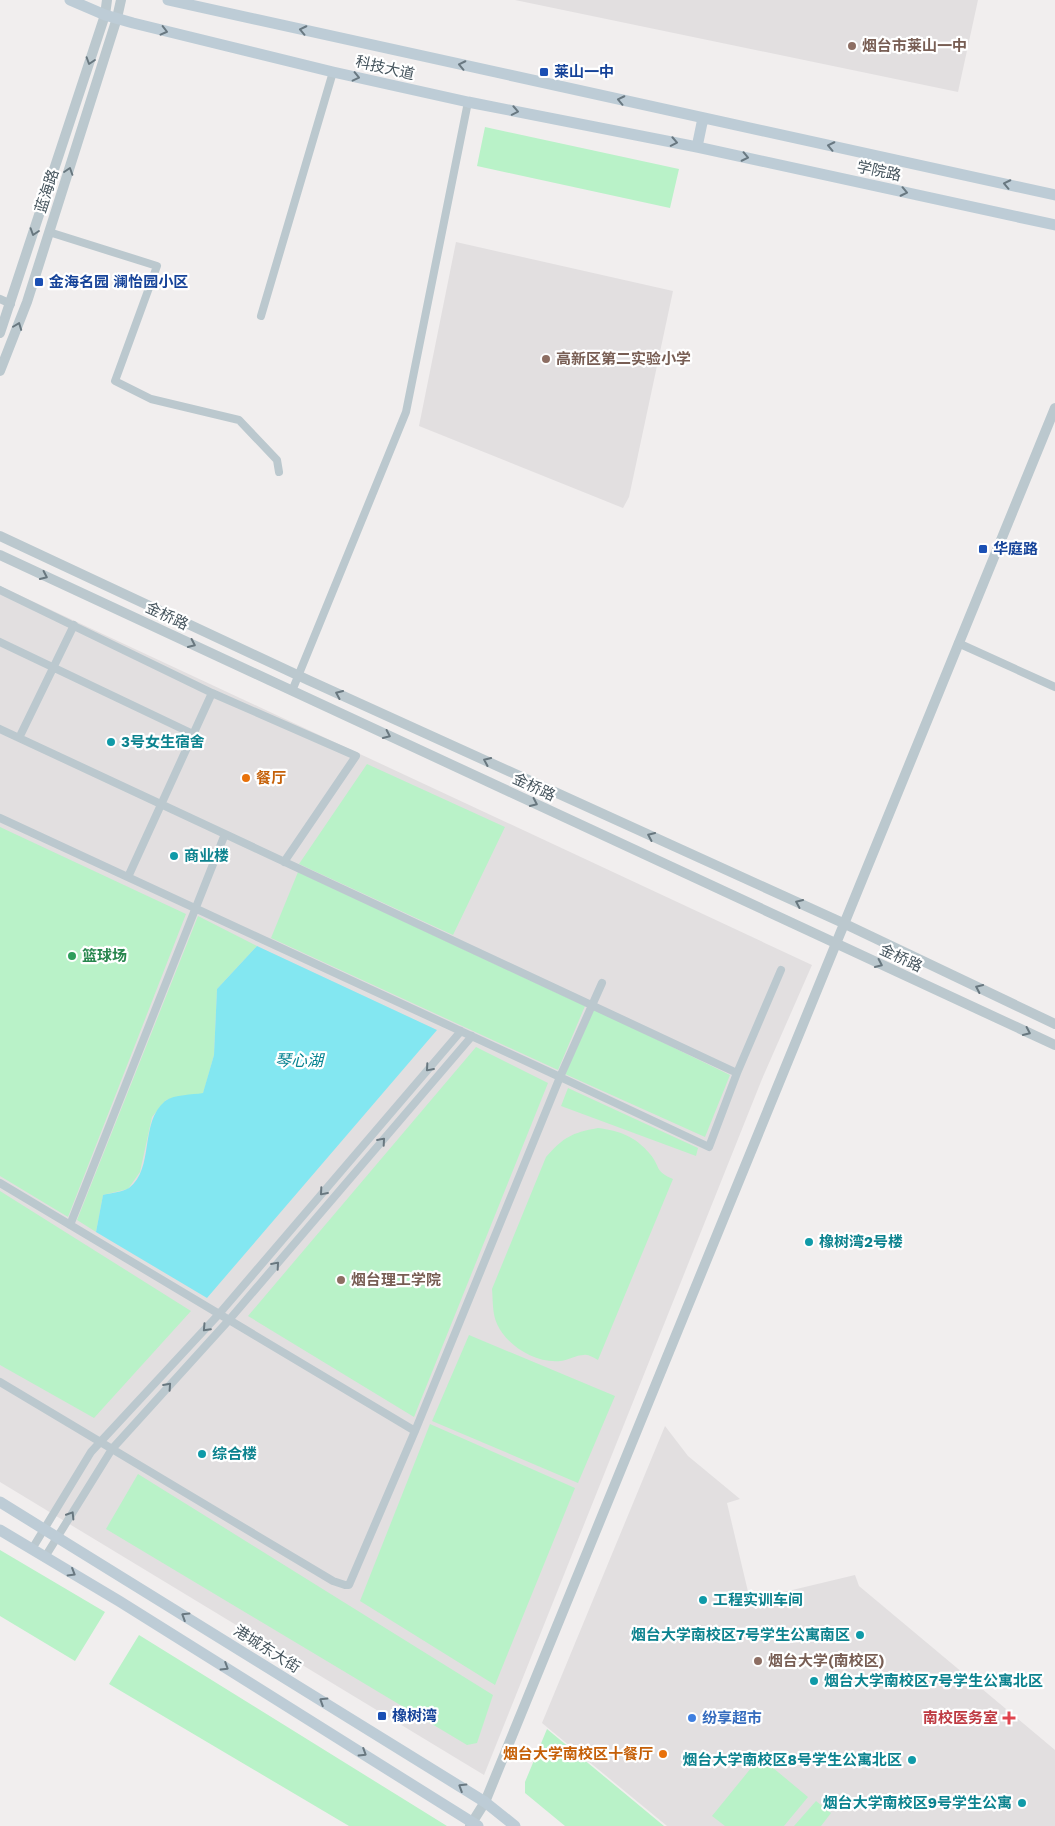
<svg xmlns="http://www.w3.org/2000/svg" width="1055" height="1826" font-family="'Work Sans','Noto Sans SC',sans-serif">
<rect width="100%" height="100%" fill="#f1eeee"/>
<path fill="#e2dfe0" d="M 515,0 L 978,0 L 958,92 Z
M 456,242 L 673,291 L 629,497 L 623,508 L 419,426 Z
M 0,586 L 812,965 L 762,1079 L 484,1775 L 0,1482 Z
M 665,1426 L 688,1456 L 740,1499 L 727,1503 L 750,1600 L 855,1575 L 859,1586 L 1055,1750 L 1055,1826 L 667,1826 L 542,1723 Z"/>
<path fill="#b9f2c8" d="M 485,127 L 679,169 L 670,208 L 477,166 Z
M 367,764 L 505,827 L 453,935 L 299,864 Z
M 0,827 L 186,914 L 68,1217 L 0,1176 Z
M 298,872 L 585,1006 L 558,1070 L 271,938 Z
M 198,916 L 257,946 L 217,989 L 214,1055 L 203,1094 L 181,1096 L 166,1100 L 152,1117 L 140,1172 L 128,1189 L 103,1195 L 96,1232 L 77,1220 Z
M 594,1009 L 730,1075 L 705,1137 L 565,1074 Z
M 476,1047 L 548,1083 L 414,1417 L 248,1316 Z
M 568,1088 L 698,1148 L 696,1156 L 561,1106 Z
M 598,1128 C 620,1131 635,1136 650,1154 C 661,1167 654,1171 673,1179 L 598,1360 C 594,1358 588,1354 584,1355 C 576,1355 568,1360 561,1361 C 536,1364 507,1346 497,1324 C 492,1313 493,1300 492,1289 L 546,1157 C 564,1137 571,1133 598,1128 Z
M 0,1191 L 191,1311 L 94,1418 L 0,1365 Z
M 469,1335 L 615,1396 L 578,1483 L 432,1421 Z
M 430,1424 L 575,1488 L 495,1685 L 360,1601 Z
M 138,1474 L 493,1695 L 477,1743 L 467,1745 L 106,1529 Z
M 0,1550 L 105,1612 L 75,1661 L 0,1616 Z
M 139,1635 L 447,1826 L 349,1826 L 109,1684 Z
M 547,1729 L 664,1826 L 565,1826 L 525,1793 L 525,1782 Z
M 760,1757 L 808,1797 L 784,1826 L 725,1826 L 712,1816 Z
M 816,1801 L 831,1813 L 821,1826 L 794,1826 Z"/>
<path fill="#83e7f1" d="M 257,946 L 437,1030 L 207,1298 L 96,1232 L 103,1195 C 110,1193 123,1192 129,1188 C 155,1168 139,1123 165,1101 C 175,1094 192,1095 203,1093 L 214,1055 L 217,989 Z"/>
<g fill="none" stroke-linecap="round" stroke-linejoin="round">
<path stroke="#bbc8ce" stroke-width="8" d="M 49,232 L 157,266 L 115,381 L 151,399 L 239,420 L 277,460 L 279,472
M 0,299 L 11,304
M 261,316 L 333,72
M 0,590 L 212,693 L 356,756 L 284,862
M 0,642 L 193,734
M 958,643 L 1055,687
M 292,691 L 406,412 L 468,102
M 0,729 L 737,1073
M 19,738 L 74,625
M 0,818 L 560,1077 L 415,1431 L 349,1585 L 345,1585 L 333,1581 L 0,1382
M 128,877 L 212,693
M 602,983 L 560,1077 L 709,1147 L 737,1073 L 781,970
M 0,1183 L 415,1431
M 70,1225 L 225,834
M 32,1549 L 91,1452 L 219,1314 L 461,1031
M 45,1557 L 112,1449 L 229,1320 L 472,1036"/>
<path stroke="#bbc8ce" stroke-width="10" d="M 0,333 L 105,15 L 107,0
M 0,371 L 27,302 L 117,18 L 121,0
M 0,536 L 308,680 L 843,923 L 1055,1024
M 0,555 L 1055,1045
M 470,1826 L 485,1802 L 1055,408"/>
<path stroke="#bdccd6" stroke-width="11" d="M 70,0 L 105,15 L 133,23 L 333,72 L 468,102 L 697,147 L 1055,225
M 168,0 L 1055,195
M 697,147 L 703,118
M 0,1502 L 485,1802 L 515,1826
M 0,1530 L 119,1601 L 478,1826"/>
</g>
<defs><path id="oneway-chevron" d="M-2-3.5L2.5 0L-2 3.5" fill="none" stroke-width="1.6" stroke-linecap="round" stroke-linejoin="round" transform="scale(1.25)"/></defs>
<g stroke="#697881">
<use href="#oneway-chevron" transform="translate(303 30) rotate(-168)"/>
<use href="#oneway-chevron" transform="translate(164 31) rotate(14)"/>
<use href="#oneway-chevron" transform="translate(462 65) rotate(-168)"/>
<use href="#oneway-chevron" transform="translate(356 77) rotate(13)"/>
<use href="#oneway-chevron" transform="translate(621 100) rotate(-168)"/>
<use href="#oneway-chevron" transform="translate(515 111) rotate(11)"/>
<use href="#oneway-chevron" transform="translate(674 142) rotate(11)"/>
<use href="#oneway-chevron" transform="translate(831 146) rotate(-168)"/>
<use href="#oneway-chevron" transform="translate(745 157) rotate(12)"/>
<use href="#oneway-chevron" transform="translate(1007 184) rotate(-168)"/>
<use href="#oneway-chevron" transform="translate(904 192) rotate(12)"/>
<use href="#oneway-chevron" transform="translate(72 1573) rotate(31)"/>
<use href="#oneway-chevron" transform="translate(185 1616) rotate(-148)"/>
<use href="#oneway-chevron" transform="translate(225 1667) rotate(32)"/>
<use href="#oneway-chevron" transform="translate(323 1701) rotate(-148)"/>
<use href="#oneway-chevron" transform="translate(363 1753) rotate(32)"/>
<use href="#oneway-chevron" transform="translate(462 1787) rotate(-148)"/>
</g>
<g stroke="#68777f">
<use href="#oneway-chevron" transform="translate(90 61) rotate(108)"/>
<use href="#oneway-chevron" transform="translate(69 171) rotate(-72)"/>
<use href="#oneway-chevron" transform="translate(34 232) rotate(108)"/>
<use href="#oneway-chevron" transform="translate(18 326) rotate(-69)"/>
<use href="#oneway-chevron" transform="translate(44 576) rotate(25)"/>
<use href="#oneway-chevron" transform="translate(192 644) rotate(25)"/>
<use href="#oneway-chevron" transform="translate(339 694) rotate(-156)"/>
<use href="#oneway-chevron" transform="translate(387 735) rotate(25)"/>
<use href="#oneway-chevron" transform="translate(487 761) rotate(-156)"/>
<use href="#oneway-chevron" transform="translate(534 803) rotate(25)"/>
<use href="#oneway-chevron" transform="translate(651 836) rotate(-156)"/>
<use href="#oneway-chevron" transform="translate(799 903) rotate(-156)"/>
<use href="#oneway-chevron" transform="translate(879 964) rotate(25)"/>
<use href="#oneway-chevron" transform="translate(979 988) rotate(-155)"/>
<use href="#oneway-chevron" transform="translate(1027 1032) rotate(25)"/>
<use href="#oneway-chevron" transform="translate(429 1068) rotate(131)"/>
<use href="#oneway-chevron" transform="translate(382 1141) rotate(-49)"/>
<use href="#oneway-chevron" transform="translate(323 1192) rotate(131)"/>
<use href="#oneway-chevron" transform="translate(276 1265) rotate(-49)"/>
<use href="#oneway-chevron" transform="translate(206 1328) rotate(133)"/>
<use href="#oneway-chevron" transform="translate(168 1386) rotate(-48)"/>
<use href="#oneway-chevron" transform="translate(71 1515) rotate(-58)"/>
</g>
<g fill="#8d6e63" stroke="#fff" stroke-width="2">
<circle cx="852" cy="46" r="5"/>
<circle cx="546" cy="359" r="5"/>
<circle cx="341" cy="1280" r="5"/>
<circle cx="758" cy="1661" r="5"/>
</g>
<g fill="#1a4fb4" stroke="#fff" stroke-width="2">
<rect x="539" y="67" width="10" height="10" rx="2.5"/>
<rect x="34" y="277" width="10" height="10" rx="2.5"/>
<rect x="978" y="544" width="10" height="10" rx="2.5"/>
<rect x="377" y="1711" width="10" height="10" rx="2.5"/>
</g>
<g fill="#0f9aa8" stroke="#fff" stroke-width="2">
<circle cx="111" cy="742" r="5"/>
<circle cx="174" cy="856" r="5"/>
<circle cx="809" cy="1242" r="5"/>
<circle cx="202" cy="1454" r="5"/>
<circle cx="703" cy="1600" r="5"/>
<circle cx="860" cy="1635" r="5"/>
<circle cx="814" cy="1681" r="5"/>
<circle cx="912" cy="1760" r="5"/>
<circle cx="1022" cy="1803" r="5"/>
</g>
<g fill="#e8710a" stroke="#fff" stroke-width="2">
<circle cx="246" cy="778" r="5"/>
<circle cx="663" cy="1754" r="5"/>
</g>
<circle fill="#2e9e5b" stroke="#fff" stroke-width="2" cx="72" cy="956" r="5"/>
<circle fill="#3f7fe0" stroke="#fff" stroke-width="2" cx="692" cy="1718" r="5"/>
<path fill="#e0444e" stroke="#fff" stroke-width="2" d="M1006.5 1710.5h5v5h5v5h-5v5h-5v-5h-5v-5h5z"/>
<g text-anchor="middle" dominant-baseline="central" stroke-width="4.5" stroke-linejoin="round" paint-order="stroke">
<g font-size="15" font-weight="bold" fill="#785e54" stroke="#fff" text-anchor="start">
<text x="862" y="46">烟台市莱山一中</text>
<text x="556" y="359">高新区第二实验小学</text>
<text x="351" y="1280">烟台理工学院</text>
<text x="768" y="1661">烟台大学(南校区)</text>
</g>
<g font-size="15" fill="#45545d" stroke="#fff">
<text transform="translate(385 68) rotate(13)">科技大道</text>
<text transform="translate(879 171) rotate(12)">学院路</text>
<text transform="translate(47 191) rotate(-72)">蓝海路</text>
<text transform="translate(167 616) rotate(25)">金桥路</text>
<text transform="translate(534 787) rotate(25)">金桥路</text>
<text transform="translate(901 958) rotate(25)">金桥路</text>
<text transform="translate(267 1649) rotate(32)">港城东大街</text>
</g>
<g font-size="15" font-weight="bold" fill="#164399" stroke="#fff" text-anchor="start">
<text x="554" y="72">莱山一中</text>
<text x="49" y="282">金海名园 澜怡园小区</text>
<text x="993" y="549">华庭路</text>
<text x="392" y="1716">橡树湾</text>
</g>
<g font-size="15" font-weight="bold" fill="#0d838f" stroke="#fff" text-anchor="start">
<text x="121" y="742">3号女生宿舍</text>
<text x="184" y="856">商业楼</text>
<text x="819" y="1242">橡树湾2号楼</text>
<text x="212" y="1454">综合楼</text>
<text x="713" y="1600">工程实训车间</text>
<text x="850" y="1635" text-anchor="end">烟台大学南校区7号学生公寓南区</text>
<text x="824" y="1681">烟台大学南校区7号学生公寓北区</text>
<text x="902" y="1760" text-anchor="end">烟台大学南校区8号学生公寓北区</text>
<text x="1012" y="1803" text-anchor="end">烟台大学南校区9号学生公寓</text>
</g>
<g font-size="15" font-weight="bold" fill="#c56008" stroke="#fff" text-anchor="start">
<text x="256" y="778">餐厅</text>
<text x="653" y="1754" text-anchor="end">烟台大学南校区十餐厅</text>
</g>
<g font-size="15" font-weight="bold" fill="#27864d" stroke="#fff" text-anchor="start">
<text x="82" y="956">篮球场</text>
</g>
<g font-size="15" font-weight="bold" fill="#366cbe" stroke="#fff" text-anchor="start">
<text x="702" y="1718">纷享超市</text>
</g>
<g font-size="15" font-weight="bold" fill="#be3a42" stroke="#fff" text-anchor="end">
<text x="998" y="1718">南校医务室</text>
</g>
<g font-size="16" font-style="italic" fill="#068391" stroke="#fff">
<text x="299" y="1060">琴心湖</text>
</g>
</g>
</svg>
